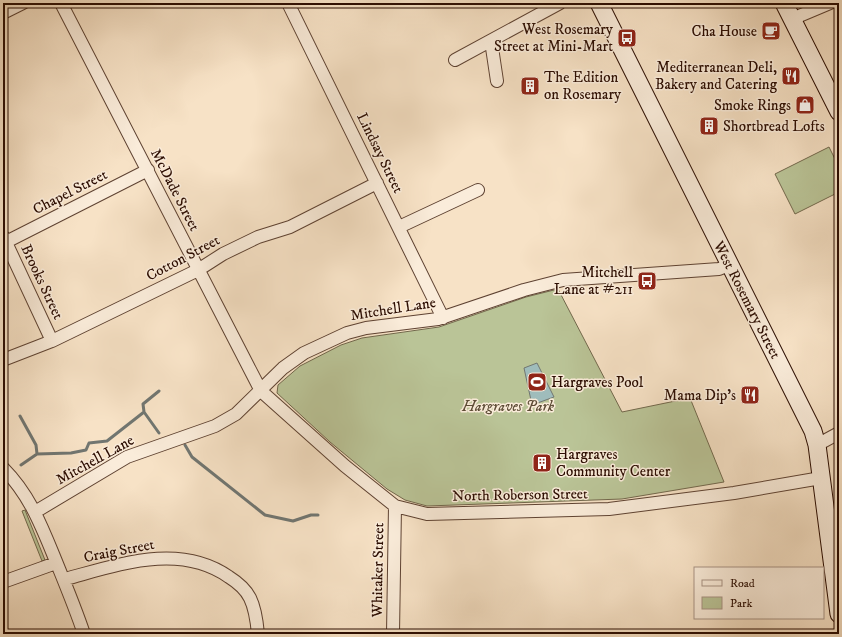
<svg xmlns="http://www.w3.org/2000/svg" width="842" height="637" font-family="'IM FELL DW Pica',serif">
<rect width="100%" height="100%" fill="#f7e2c6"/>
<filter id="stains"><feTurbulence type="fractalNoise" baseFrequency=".005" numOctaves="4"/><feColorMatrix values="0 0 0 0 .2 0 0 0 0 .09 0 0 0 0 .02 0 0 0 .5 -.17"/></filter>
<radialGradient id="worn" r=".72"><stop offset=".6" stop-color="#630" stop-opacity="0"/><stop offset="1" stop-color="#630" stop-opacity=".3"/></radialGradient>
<path fill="#bac497" stroke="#72684c" d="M 829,147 L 839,167 L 839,192 L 795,214 L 775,174 Z
M 558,289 L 622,412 L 690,398 L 724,482 L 622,499 L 427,506 L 405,500 L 387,489 L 330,442 L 277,393 L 278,385 L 300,366 L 341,345 L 362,338 L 439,327 L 526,297 Z
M 25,510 L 45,560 L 42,561 L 22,511 Z"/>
<path fill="#9fbcbb" stroke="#717671" d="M 537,363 L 554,397 L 532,405 L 524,368 Z"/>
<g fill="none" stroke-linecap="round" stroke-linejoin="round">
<path stroke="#717671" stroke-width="3" d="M 144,412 L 159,433
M 20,416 L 36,445 L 37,454
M 185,445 L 192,457 L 265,515 L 293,521 L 311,515 L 318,515
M 21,465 L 37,454 L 71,453 L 86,450 L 89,443 L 107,441 L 144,412 L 143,404 L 159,391"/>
<defs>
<path id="street" d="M 61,3 L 261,391 L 345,466 L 395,506 L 427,514 L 609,509 L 734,493 L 821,478
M 288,3 L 443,318
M 3,13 L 23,3
M 792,19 L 830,3
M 491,41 L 497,81
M 455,60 L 560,3
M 399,227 L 478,190
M 3,236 L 52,341
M 6,242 L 148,170
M 3,360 L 52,341 L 198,270 L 223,254 L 258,237 L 290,227 L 377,183
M 817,445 L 839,433
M 3,468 C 28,493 40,522 53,554 C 64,581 75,607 84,634
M 35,512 L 127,457 L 215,426 L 236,414 L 283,368 L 304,353 L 347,333 L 366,328 L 438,319 L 524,290 L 563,280 L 719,269 L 729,265
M 65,579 C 118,565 179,542 229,577 C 237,582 246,590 250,598 C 255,608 257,623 258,634
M 3,582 L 56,563
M 393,634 L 395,506"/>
<path id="secondary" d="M 599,3 L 813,431 L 817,445 L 839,614
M 784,3 L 839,112"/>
</defs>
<use href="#street" stroke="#5e4232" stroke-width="14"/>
<use href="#secondary" stroke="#2b0c01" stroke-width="19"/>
<use href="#street" stroke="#faecda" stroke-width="12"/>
<use href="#secondary" stroke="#faecda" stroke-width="17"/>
</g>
<defs>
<symbol id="cafe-square" viewBox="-11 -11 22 22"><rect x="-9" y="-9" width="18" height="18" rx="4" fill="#8f2418" stroke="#faecda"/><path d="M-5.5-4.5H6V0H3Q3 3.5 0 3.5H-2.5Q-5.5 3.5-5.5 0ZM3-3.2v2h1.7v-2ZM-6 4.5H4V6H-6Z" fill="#fff"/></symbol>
<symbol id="bus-square" viewBox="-11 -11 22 22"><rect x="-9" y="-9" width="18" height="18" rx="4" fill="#8f2418" stroke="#faecda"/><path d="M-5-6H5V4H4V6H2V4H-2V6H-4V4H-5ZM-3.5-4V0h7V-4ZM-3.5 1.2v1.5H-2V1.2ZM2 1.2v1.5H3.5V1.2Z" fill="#fff"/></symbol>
<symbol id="restaurant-square" viewBox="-11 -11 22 22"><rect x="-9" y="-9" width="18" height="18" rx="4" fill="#8f2418" stroke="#faecda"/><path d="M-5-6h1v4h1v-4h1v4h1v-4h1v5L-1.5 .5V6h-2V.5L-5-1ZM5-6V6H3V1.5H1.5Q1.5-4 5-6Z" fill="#fff"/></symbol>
<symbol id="building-square" viewBox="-11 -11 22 22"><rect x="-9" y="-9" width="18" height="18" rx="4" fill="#8f2418" stroke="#faecda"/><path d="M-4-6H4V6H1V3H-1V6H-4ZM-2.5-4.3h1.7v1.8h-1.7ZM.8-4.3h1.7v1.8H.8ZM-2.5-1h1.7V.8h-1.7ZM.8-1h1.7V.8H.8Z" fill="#fff"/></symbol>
<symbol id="shop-square" viewBox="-11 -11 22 22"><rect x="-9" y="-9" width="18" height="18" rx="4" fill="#8f2418" stroke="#faecda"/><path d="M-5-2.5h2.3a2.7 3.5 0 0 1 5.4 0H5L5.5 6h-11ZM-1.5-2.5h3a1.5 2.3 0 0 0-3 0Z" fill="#fff"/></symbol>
<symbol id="stadium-square" viewBox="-11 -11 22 22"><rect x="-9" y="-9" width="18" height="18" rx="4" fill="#8f2418" stroke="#faecda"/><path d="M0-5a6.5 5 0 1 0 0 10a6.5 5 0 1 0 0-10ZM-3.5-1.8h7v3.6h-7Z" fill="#fff"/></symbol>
</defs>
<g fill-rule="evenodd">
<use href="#cafe-square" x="760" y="20" width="22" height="22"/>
<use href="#bus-square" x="616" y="27" width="22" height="22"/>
<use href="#restaurant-square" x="780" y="65" width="22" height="22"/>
<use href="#building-square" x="519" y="75" width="22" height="22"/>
<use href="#shop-square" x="794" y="94" width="22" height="22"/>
<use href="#building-square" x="698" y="115" width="22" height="22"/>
<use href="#bus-square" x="636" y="270" width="22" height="22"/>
<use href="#stadium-square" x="526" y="371" width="22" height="22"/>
<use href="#restaurant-square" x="739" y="384" width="22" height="22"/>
<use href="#building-square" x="531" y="452" width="22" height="22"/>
</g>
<g text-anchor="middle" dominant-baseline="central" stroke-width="3" stroke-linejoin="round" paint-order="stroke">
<g font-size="15" fill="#2b0c01" stroke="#faecda" text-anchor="end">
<text x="613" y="29">West Rosemary<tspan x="613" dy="17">Street at Mini-Mart</tspan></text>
<text x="757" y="31">Cha House</text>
<text x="777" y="67">Mediterranean Deli,<tspan x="777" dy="17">Bakery and Catering</tspan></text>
<text x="544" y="77" text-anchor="start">The Edition<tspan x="544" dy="17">on Rosemary</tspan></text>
<text x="791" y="105">Smoke Rings</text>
<text x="723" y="126" text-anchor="start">Shortbread Lofts</text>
<text x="633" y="272">Mitchell<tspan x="633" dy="17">Lane at #211</tspan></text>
<text x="551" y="382" text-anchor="start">Hargraves Pool</text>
<text x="736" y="395">Mama Dip's</text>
<text x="556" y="454" text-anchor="start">Hargraves<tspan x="556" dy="17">Community Center</tspan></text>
</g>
<g font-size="15" fill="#2b0c01" stroke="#faecda">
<text transform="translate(380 153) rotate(64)">Lindsay Street</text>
<text transform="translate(175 190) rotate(63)">McDade Street</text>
<text transform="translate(70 192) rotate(-27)">Chapel Street</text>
<text transform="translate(183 258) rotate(-28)">Cotton Street</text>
<text transform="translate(42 282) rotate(65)">Brooks Street</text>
<text transform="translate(747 300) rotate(63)">West Rosemary Street</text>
<text transform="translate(393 309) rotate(-9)">Mitchell Lane</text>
<text transform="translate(95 460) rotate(-29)">Mitchell Lane</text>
<text transform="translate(520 495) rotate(-1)">North Roberson Street</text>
<text transform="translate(119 551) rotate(-11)">Craig Street</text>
<text transform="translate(378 570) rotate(-89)">Whitaker Street</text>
</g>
<g font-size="15" font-style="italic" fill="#5d4c36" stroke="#faecda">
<text x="508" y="406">Hargraves Park</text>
</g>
</g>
<rect width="842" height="637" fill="none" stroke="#f7e2c6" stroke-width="16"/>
<rect x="4" y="4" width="834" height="629" fill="none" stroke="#2b0c01" stroke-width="2"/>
<rect x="8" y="8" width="826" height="621" fill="none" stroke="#2b0c01"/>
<rect x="694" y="567" width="130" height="52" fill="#faecda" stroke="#a79283"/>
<rect x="702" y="580" width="20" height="6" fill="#faecda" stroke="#a79283"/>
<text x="730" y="587" font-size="12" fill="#2b0c01">Road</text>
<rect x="702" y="597" width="20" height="12" fill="#bac497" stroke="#a79283"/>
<text x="730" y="607" font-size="12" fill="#2b0c01">Park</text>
<rect width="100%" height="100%" filter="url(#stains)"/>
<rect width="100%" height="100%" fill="url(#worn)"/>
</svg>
